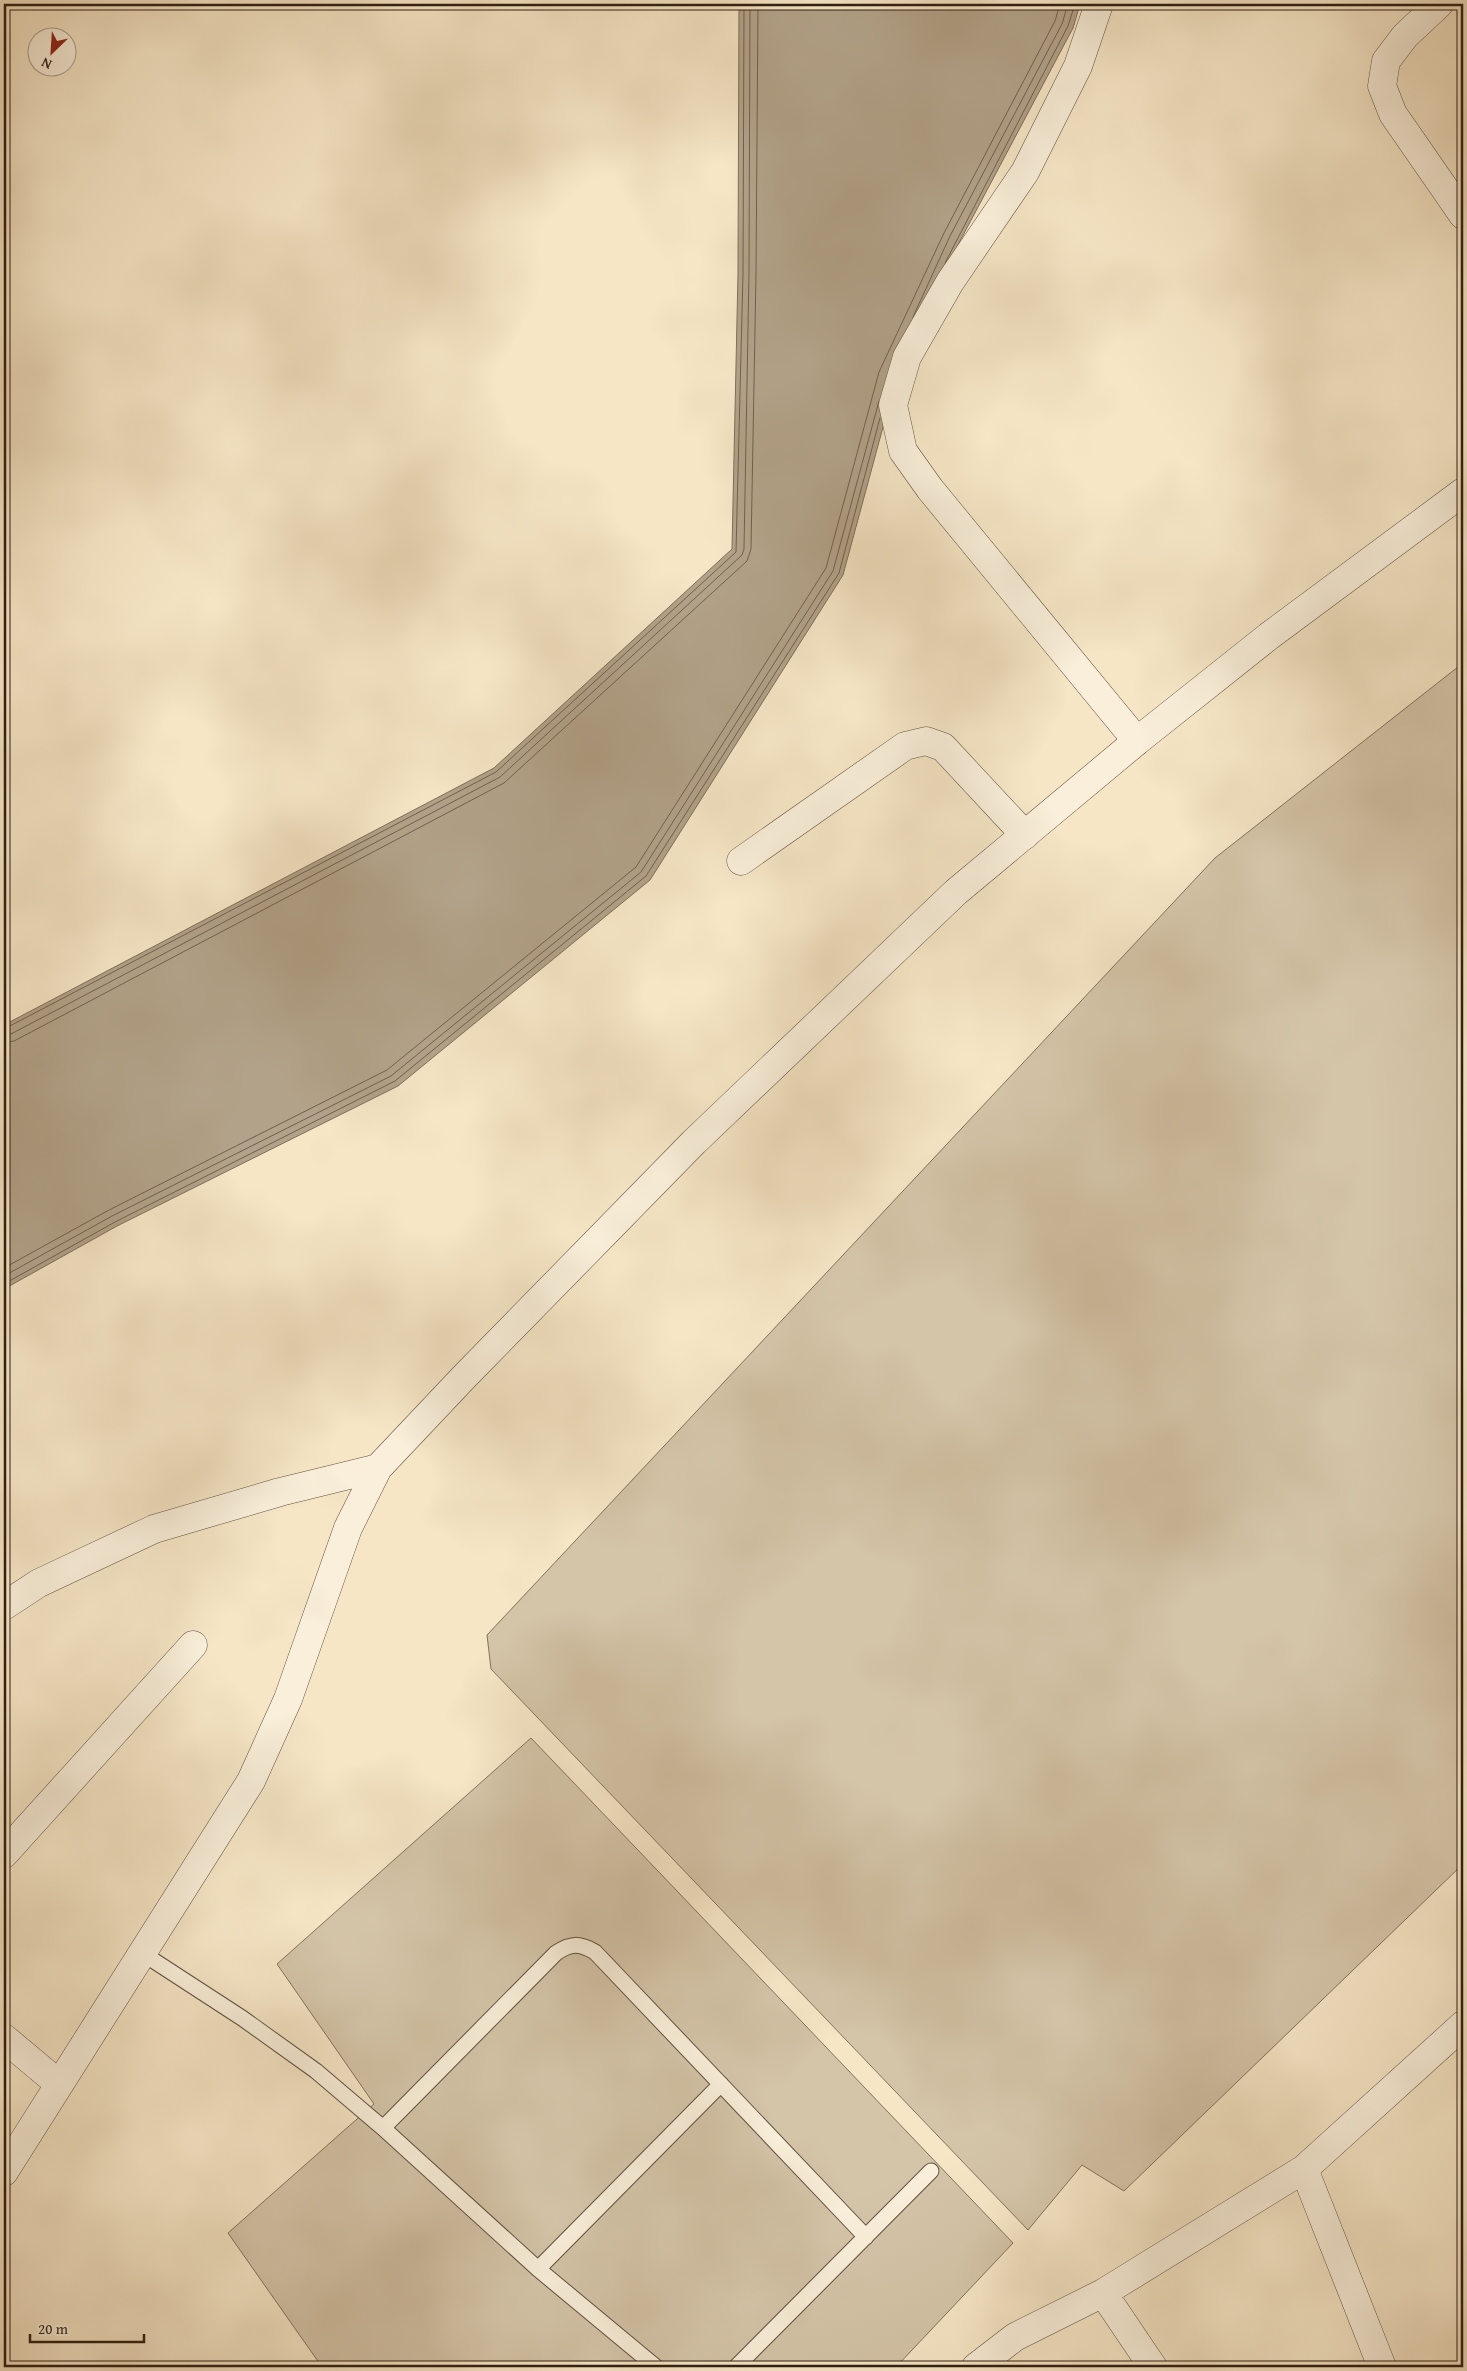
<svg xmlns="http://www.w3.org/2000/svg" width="1467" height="2371" font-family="'Gentium Book Plus',serif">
<rect width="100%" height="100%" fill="#f6e6c6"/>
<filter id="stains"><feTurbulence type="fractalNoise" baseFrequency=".004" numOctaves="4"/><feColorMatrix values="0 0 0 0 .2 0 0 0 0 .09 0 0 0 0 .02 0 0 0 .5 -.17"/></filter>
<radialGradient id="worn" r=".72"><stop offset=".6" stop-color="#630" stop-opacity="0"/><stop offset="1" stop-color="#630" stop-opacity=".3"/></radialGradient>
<path fill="#d4c4a8" stroke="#82725e" d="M 1463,663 L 1463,1864 L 1124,2191 L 1082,2165 L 1028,2230 L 491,1669 L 487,1635 L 1215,858 Z
M 531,1738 L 1013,2243 L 896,2367 L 322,2367 L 228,2233 L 374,2104 L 277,1964 Z"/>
<path fill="#b2a289" stroke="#7e6e5a" d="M 739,4 L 1080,4 L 1073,28 L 960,241 L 896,379 L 843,575 L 650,880 L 398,1086 L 117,1226 L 4,1289 L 4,1025 L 494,768 L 732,549 L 738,273 Z"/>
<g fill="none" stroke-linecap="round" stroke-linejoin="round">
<path stroke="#70604e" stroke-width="1" d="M 945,263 L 1068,26 L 1075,4
M 913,317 L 950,236 L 1062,24 L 1068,4
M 4,1029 L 496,772 L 736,552 L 743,273 L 744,4
M 4,1035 L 11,1034 L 500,777 L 742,555 L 744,549 L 749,273 L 750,4
M 4,1043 L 14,1041 L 504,783 L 747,561 L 751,549 L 756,273 L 758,4
M 4,1268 L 109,1210 L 387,1070 L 636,867 L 826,568 L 879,372 L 944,233 L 1055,21 L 1060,4
M 4,1276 L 112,1216 L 391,1076 L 641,872 L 833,571 L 879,401
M 4,1284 L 115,1222 L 395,1081 L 646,876 L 839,573 L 880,418"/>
<defs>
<path id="service" d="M 142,1953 L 242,2018 L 316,2071 L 383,2128 L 538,2269 L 656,2367
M 383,2128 L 556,1953 C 571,1943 579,1943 595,1952 L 866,2237
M 538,2269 L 721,2084
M 736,2367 L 931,2171"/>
<path id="minor" d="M 1099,4 L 1078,66 L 1025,172 L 950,282 L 907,357 L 893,405 L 903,451 L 930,489 L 1137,741
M 1439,4 L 1405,36 L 1386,61 L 1382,86 L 1393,114 L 1463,215
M 741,861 L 905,746 L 926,741 L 943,747 L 1025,835
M 4,1854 L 193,1645
M 4,2038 L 59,2084
M 1304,2169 L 1382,2367
M 1103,2293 L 1153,2367
M 976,2367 L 1015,2337 L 1103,2293 L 1304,2169 L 1463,2025"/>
<path id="tertiary" d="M 4,1606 L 39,1583 L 154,1529 L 280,1492 L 378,1468
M 4,2172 L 251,1781 L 288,1699 L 348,1528 L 378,1468 L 464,1377 L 694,1142 L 956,892 L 1137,741 L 1269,636 L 1463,492"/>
</defs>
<use href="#service" stroke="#615140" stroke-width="17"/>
<use href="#minor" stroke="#615140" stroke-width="29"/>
<use href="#tertiary" stroke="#615140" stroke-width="29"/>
<use href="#service" stroke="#f9efda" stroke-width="15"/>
<use href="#minor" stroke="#f9efda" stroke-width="28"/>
<use href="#tertiary" stroke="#f9efda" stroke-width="28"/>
</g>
<rect width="1467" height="2371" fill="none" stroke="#f6e6c6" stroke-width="20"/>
<rect x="5" y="5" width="1457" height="2361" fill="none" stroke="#2f1f13" stroke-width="2.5"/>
<rect x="10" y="10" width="1447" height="2351" fill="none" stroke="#2f1f13"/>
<g transform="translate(52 52) rotate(205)"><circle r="24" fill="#f9efda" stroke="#a89c8a"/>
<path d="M0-4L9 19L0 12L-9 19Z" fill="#8f2418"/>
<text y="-8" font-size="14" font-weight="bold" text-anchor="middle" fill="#2f1f13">N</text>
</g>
<path d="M30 2334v8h114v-8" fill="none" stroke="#2f1f13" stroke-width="2.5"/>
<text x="38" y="2334" font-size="15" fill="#2f1f13" stroke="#f9efda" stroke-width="4" paint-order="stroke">20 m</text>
<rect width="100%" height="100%" filter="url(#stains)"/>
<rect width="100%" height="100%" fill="url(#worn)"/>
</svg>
